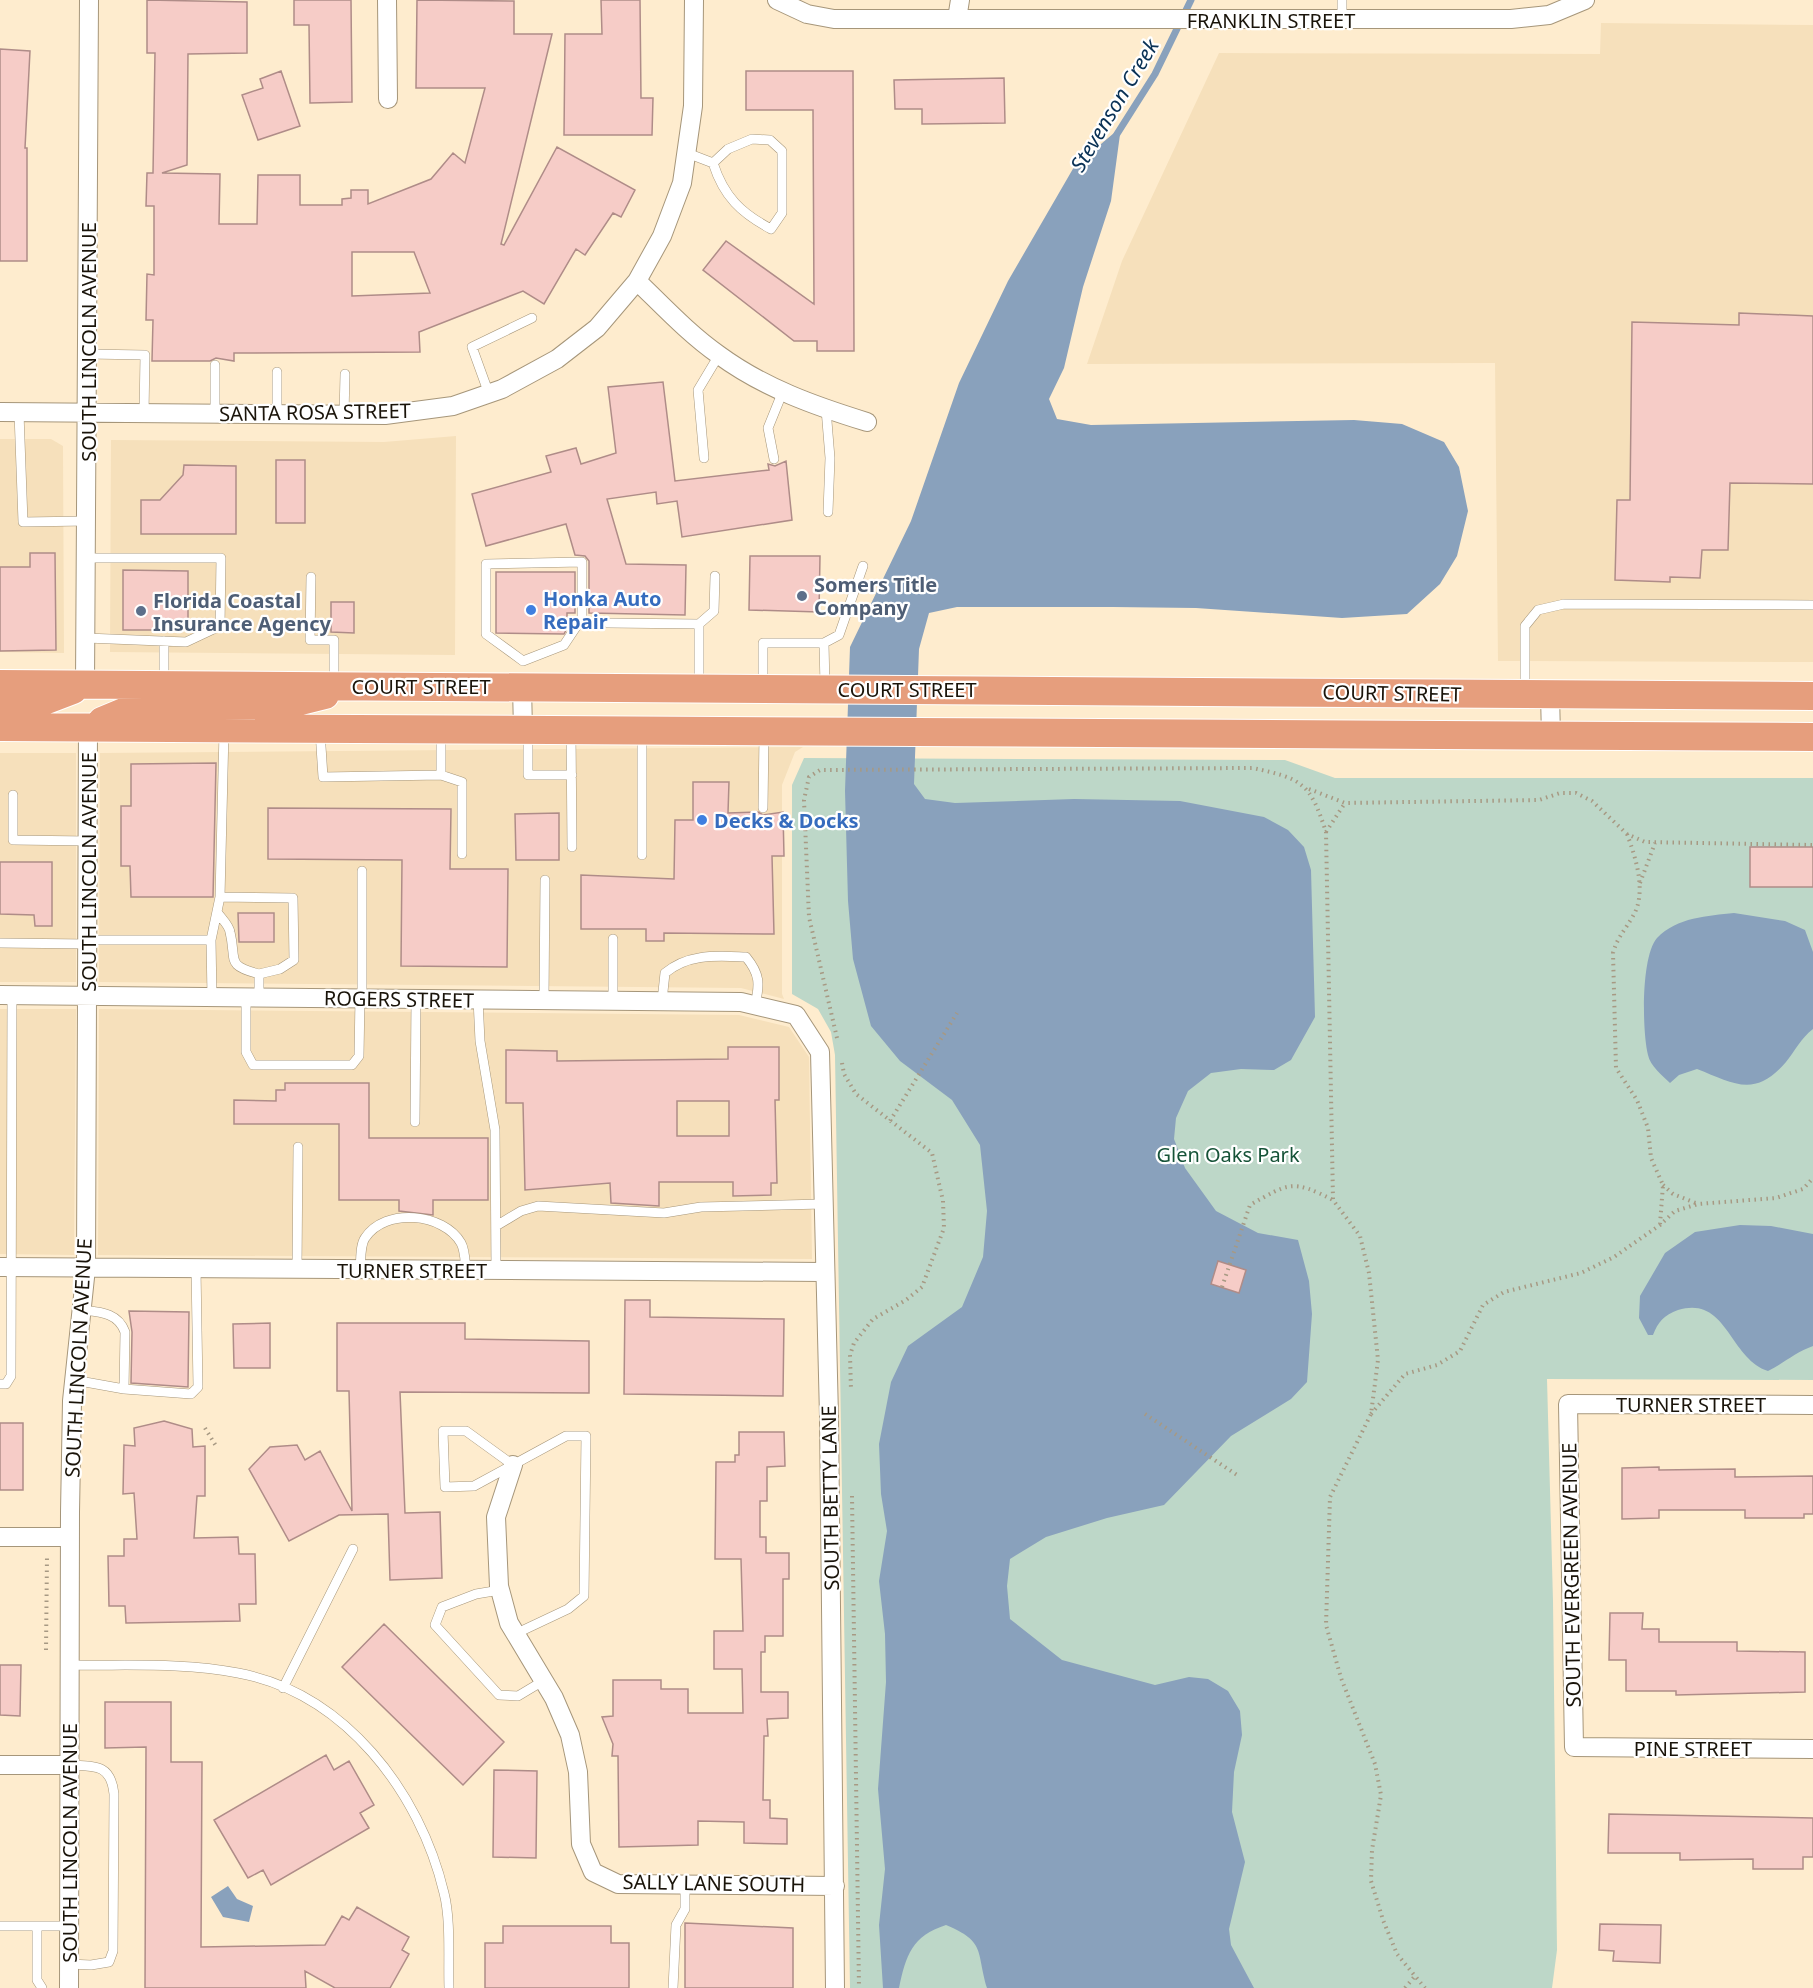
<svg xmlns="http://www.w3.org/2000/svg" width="1813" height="1988" font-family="'Noto Sans',sans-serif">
<rect width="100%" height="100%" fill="#feecce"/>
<path fill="#f6e0bb" d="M 1601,23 L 1813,25 L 1813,662 L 1498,661 L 1495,363 L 1087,364 L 1122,261 L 1219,53 L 1600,54 Z
M 456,436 L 455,655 L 110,652 L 111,440 L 384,442 Z
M 0,439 L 51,439 L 63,446 L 64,653 L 0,652 Z
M 803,747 L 795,752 L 782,785 L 782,994 L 784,999 L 741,988 L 99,982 L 100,753 Z
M 0,753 L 76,753 L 76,982 L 0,982 Z
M 0,1009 L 76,1009 L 74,1255 L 0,1254 Z
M 99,1009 L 739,1015 L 789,1027 L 809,1057 L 812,1259 L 98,1255 Z"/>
<path fill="#bdd7c8" d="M 804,758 L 1285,760 L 1335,778 L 1813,778 L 1813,1380 L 1547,1379 L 1553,1601 L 1557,1950 L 1552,1988 L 850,1988 L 835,1055 L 831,1032 L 818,1009 L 792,994 L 792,785 Z"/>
<path fill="#89a1bc" d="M 1121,127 L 1111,201 L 1083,287 L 1064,368 L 1049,399 L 1057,419 L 1091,425 L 1354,420 L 1402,424 L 1444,442 L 1459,467 L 1468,511 L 1457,556 L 1440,584 L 1407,614 L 1342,618 L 1196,608 L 1113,607 L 957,607 L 929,613 L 919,649 L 914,784 L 925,799 L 955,803 L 1074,799 L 1180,801 L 1264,817 L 1288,830 L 1304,847 L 1311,870 L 1315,1017 L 1291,1060 L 1274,1070 L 1241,1069 L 1211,1073 L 1188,1091 L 1176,1118 L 1174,1139 L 1185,1168 L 1216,1211 L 1258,1233 L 1298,1240 L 1309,1281 L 1312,1314 L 1307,1382 L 1291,1399 L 1231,1436 L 1164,1505 L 1107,1518 L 1046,1537 L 1010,1559 L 1007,1586 L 1010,1619 L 1062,1660 L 1155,1685 L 1189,1677 L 1208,1679 L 1228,1691 L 1240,1711 L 1242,1735 L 1234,1772 L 1232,1812 L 1245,1862 L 1229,1929 L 1231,1945 L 1254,1988 L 987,1988 C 976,1950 986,1942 946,1925 C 912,1936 906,1955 899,1988 L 883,1988 L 879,1925 L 885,1869 L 878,1789 L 886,1682 L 885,1634 L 879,1581 L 887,1531 L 881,1494 L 879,1444 L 891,1382 L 908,1346 L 962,1307 L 983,1257 L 987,1211 L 980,1145 L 952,1100 L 900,1061 L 871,1026 L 853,959 L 848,901 L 845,791 L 850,647 L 911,521 L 959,383 L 1008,281 L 1074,167 Z
M 1734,913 L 1785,921 L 1805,930 L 1813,952 L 1813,1029 C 1801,1038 1795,1051 1786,1062 C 1755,1099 1733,1083 1697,1069 L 1679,1075 L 1670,1083 C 1663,1076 1650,1066 1648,1055 C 1642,1031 1641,956 1657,938 C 1677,917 1708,916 1734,913 Z
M 1740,1225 L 1771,1226 L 1813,1234 L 1813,1346 C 1796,1352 1784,1363 1768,1371 C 1729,1358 1727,1295 1678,1310 C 1664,1315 1658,1322 1653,1335 L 1648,1335 L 1639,1318 L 1640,1296 L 1665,1253 L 1695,1232 Z
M 228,1886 L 237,1899 L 253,1906 L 249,1922 L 223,1917 L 211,1897 Z"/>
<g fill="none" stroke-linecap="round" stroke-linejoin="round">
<path stroke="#89a1bc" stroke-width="7" d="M 1117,134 L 1155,74 L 1191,0"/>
</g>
<path fill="#f6ccc7" stroke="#af8c88" stroke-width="1.5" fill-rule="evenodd" d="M 147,0 L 247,2 L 247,53 L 188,54 L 187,165 L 162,173 L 220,174 L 219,224 L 257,224 L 258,175 L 300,175 L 300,205 L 342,205 L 342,199 L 351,198 L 351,190 L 368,190 L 368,204 L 431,179 L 453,153 L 465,163 L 485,88 L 416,88 L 417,0 L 514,1 L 514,34 L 552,34 L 501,244 L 504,245 L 557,147 L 635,190 L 621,217 L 613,213 L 585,255 L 576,249 L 544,304 L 523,291 L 419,332 L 420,352 L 234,353 L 234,361 L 216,358 L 210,361 L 152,361 L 153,320 L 146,320 L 147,274 L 154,275 L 154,206 L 146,206 L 147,173 L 153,173 L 155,53 L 147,53 ZM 352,252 L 414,252 L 430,293 L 352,296 Z
M 294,0 L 351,0 L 352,102 L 310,103 L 309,25 L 294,25 Z
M 601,0 L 640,0 L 641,98 L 653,98 L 652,135 L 564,135 L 565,34 L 602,34 Z
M 0,49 L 30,51 L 25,148 L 27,148 L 27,261 L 0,261 Z
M 281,71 L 300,126 L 258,140 L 242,95 L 263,88 L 260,79 Z
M 746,71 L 853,71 L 854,351 L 817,351 L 817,341 L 794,341 L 703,270 L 726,241 L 814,304 L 813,110 L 746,110 Z
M 1004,78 L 1005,123 L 922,124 L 922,109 L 895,109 L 894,80 Z
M 1739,313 L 1813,316 L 1813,484 L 1730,483 L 1728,550 L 1702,550 L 1700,578 L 1670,577 L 1670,582 L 1615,580 L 1617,500 L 1630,500 L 1632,322 L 1739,325 Z
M 663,382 L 675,481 L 769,470 L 768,464 L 775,466 L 786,461 L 792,520 L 682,537 L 677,501 L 657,504 L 656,492 L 607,499 L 626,564 L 686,565 L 685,615 L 589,613 L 589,561 L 585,556 L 575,555 L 566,524 L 486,546 L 472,494 L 551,472 L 546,456 L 576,448 L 581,464 L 616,453 L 608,387 Z
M 276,460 L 305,460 L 305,523 L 276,523 Z
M 184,465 L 236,466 L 236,534 L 141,534 L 141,500 L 160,500 L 183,475 Z
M 30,553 L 55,553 L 56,650 L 0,651 L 0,567 L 30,567 Z
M 750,556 L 820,556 L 819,612 L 749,610 Z
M 123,570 L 188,571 L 188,630 L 123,630 Z
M 496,572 L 575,572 L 575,613 L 567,613 L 567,628 L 564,634 L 496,633 Z
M 331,602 L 354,602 L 354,633 L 331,632 Z
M 216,763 L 213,897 L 131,897 L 130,866 L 121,866 L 121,806 L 131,806 L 131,764 Z
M 693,782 L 729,782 L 728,813 L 758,812 L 763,815 L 783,812 L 784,856 L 772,856 L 774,934 L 664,933 L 664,941 L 646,941 L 646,929 L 581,929 L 581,875 L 674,879 L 675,820 L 693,820 Z
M 268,808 L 451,809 L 450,869 L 508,869 L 507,967 L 401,966 L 402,860 L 268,859 Z
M 559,813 L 559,860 L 516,860 L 515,814 Z
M 1750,847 L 1813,847 L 1813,887 L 1750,887 Z
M 0,862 L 52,862 L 52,926 L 35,926 L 34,915 L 0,914 Z
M 238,913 L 274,913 L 274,942 L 239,942 Z
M 728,1047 L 779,1047 L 779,1100 L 775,1100 L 777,1183 L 771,1183 L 771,1195 L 733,1196 L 733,1182 L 659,1182 L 659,1206 L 611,1203 L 610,1183 L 525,1190 L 523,1103 L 506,1103 L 506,1050 L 557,1051 L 557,1061 L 728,1059 ZM 677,1101 L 729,1101 L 729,1136 L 677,1136 Z
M 285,1083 L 369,1083 L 369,1138 L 488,1138 L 488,1200 L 433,1200 L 433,1215 L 399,1211 L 399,1200 L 339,1200 L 339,1124 L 234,1124 L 234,1100 L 276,1101 L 276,1090 L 285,1090 Z
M 1218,1261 L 1246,1270 L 1239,1293 L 1211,1284 Z
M 625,1300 L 650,1300 L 650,1317 L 784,1319 L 783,1396 L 624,1394 Z
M 129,1311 L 189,1312 L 188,1387 L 131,1383 L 132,1332 Z
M 270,1323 L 270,1368 L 234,1368 L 233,1324 Z
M 337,1323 L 465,1323 L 465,1339 L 589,1341 L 589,1393 L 400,1392 L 405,1513 L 440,1512 L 442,1578 L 390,1580 L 388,1514 L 339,1515 L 289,1541 L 249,1469 L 270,1447 L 297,1445 L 305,1460 L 320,1451 L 352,1511 L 349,1391 L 337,1391 Z
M 164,1421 L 192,1429 L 193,1447 L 205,1446 L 205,1496 L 197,1496 L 194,1538 L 238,1537 L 239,1554 L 255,1554 L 256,1604 L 239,1604 L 240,1621 L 126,1623 L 125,1606 L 109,1606 L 108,1556 L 124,1556 L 124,1539 L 137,1539 L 134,1493 L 123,1494 L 124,1445 L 135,1446 L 134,1428 Z
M 0,1423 L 23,1423 L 23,1490 L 0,1490 Z
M 739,1432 L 784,1432 L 785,1466 L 767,1467 L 767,1501 L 760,1501 L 760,1537 L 766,1537 L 766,1553 L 789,1553 L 789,1579 L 783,1579 L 783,1636 L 765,1636 L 765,1652 L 761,1652 L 761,1692 L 788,1692 L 788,1718 L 767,1719 L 768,1736 L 764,1736 L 763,1800 L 770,1800 L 770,1818 L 787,1819 L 787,1844 L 744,1843 L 744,1822 L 698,1821 L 698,1845 L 619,1847 L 618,1756 L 612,1756 L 613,1744 L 602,1717 L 613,1716 L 613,1680 L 661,1680 L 661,1689 L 688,1689 L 688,1713 L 743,1713 L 742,1669 L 714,1669 L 714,1631 L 743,1631 L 741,1559 L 715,1559 L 716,1462 L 735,1462 L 735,1455 L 739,1455 Z
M 1659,1467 L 1659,1470 L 1735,1469 L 1735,1477 L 1813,1476 L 1813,1514 L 1804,1514 L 1804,1518 L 1745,1518 L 1745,1510 L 1659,1510 L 1659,1518 L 1622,1519 L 1622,1468 Z
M 1610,1613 L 1643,1613 L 1642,1629 L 1659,1629 L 1659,1642 L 1737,1642 L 1737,1651 L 1805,1652 L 1805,1692 L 1676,1695 L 1676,1691 L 1626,1691 L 1626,1660 L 1609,1660 Z
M 384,1624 L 504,1742 L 463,1785 L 342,1667 Z
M 0,1665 L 21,1665 L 20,1716 L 0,1715 Z
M 105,1702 L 171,1702 L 171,1762 L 202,1762 L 201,1947 L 325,1945 L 342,1916 L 349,1920 L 357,1907 L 409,1937 L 402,1950 L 409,1954 L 390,1988 L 335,1988 L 305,1971 L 306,1988 L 145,1988 L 146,1747 L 105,1748 Z
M 326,1755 L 334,1770 L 349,1761 L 374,1805 L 360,1813 L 369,1828 L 271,1885 L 263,1870 L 248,1878 L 214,1820 Z
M 494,1770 L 537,1771 L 536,1858 L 493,1857 Z
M 1609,1814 L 1813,1818 L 1813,1857 L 1803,1857 L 1803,1869 L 1753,1869 L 1753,1859 L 1680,1860 L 1680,1853 L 1608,1853 Z
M 685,1923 L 793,1928 L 793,1988 L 685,1988 Z
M 1600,1924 L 1661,1925 L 1660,1963 L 1613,1961 L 1614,1951 L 1599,1950 Z
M 503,1926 L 611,1926 L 611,1943 L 629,1943 L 629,1988 L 485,1988 L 485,1943 L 503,1943 Z"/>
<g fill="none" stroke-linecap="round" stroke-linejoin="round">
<defs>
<path id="lane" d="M 1342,20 L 1342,0
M 752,139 L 770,140 L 782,151 L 782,213 L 771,229 C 741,213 724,197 713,163 L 728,149 Z
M 687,153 L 713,163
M 88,354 L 145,355 L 144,414
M 215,365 L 215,414
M 489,394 L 472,347 L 532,318
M 826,409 L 830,458 L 828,512
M 19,413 L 23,522 L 87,521
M 277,414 L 277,372
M 344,415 L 345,374
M 704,458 L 698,390 L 719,355
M 774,459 L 768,428 L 783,391
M 582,562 L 582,618 L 564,645 L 523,661 L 486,634 L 486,564 Z
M 311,577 L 310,640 L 334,640 L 334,683
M 608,623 L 699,624 L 699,685
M 699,624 L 714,611 L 715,576
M 86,638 L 186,642 L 220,626 L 221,558 L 87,558
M 824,643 L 839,635 L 863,566
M 164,683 L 164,641
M 763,686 L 763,643 L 824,643 L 825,687
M 1525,690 L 1525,626 L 1538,610 L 1564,604 L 1813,605
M 320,731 L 323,777 L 441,775 L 441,733
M 528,732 L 528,775 L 572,775
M 571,732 L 572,847
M 441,775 L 462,782 L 462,854
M 13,795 L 13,840 L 88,841
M 763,808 L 764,735
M 642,855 L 642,734
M 220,897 L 293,898 L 294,960 L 280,969 L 259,974 L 259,997
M 217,912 C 221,918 229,925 230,932 C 237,961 225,965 259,974
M 613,939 L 613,1001
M 88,940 L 211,940 L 212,997
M 211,940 L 220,897 L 224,731
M 0,943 L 88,944
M 246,997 L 246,1052 L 253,1065 L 352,1065 L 359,1056 L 360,998
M 362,998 L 362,871
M 478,999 L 480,1041 L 495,1130 L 496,1270
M 544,1000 L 545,880
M 662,1001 L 665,973 C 689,953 717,956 746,957 C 760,974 760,984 755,1005
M 415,1122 L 416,999
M 496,1226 L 521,1211 L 538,1206 L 664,1213 L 701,1207 L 823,1204
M 297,1269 L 298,1147
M 360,1270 C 361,1260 360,1245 365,1238 C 385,1207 444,1213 461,1243 C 465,1250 465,1262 466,1270
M 74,1380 L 124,1389 L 125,1332 C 118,1312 99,1312 81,1310
M 0,1384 L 6,1384 L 11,1376 L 12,995
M 124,1389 L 191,1394 L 198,1387 L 196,1269
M 513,1465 L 466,1431 L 443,1431 L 445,1487 L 474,1486 L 566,1436 L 586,1436 L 584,1596 L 568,1609 L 515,1634
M 500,1590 L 476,1594 L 442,1607 L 435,1625 L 499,1695 L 518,1696 L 543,1681
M 70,1665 C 125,1666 183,1662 238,1673 C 345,1693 420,1792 444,1893 C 451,1920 448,1959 449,1988
M 283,1688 L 353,1549
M 69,1765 C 95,1766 111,1764 114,1794 L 113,1951 L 109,1962 L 91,1965 L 69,1964
M 0,1926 L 69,1926
M 37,1926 L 37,1980 L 42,1988
M 673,1988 L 676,1925 L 685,1909 L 685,1884"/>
<path id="street" d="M 387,0 L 388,99
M 777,0 L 807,14 L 834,19 L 1511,19 L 1549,15 L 1585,0
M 957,19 L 960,0
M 637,281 C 663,306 689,334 719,355 C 764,388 815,406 867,422
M 0,412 L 385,415 L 453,406 L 502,389 L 557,359 L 597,328 L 637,281 L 662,236 L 682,183 L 693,106 L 694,0
M 85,684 L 89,0
M 522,687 L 523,730
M 1550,695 L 1551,736
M 0,995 L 741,1002 L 796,1015 L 820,1052 L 829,1416 L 835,1988
M 0,1267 L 824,1272
M 1813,1405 L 1568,1404 L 1574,1747 L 1813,1749
M 513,1465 L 496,1517 L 499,1586 L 509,1623 L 554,1698 L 570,1735 L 578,1772 L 581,1844 L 593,1872 L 618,1884 L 835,1886
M 0,1537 L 70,1537
M 0,1765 L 69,1765
M 69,1988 L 70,1512 L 72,1401 L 86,1268 L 88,727"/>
<path id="primary" d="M 0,684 L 1813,696
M 0,706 L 31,706 L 73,690
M 102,721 L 131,709 L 152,706 L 285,705 L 325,695
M 0,727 L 1813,737"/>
</defs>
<use href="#lane" stroke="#a6967a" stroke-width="10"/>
<use href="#street" stroke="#a6967a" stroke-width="20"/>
<use href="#primary" stroke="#fff" stroke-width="30"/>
<path stroke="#a79983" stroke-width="4" stroke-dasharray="1.5 4.5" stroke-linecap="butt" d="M 1309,789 L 1345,803 L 1539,800 L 1560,793 L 1576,793 L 1592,801 L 1627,834 L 1645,842 L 1813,845
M 1326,832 L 1345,803
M 1627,834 C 1636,858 1647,893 1633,916 C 1625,930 1617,938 1613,953 L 1616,1068 L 1637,1100 L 1648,1128 L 1651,1158 L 1663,1185 L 1660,1224
M 1640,883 L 1655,843
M 837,1038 L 809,917 L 804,800 L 809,777 L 820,770 L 1253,768 C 1303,779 1310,783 1326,832 L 1333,1200 L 1360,1236 L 1369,1273 L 1378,1360 L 1371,1414 L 1330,1497 L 1326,1625 L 1341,1678 L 1375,1764 L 1381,1795 L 1372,1850 L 1371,1881 L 1383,1920 L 1397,1954 L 1415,1976
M 842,1063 L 844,1074 L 856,1094 L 932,1153 L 943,1201 L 944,1228 L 922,1287 L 906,1300 L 873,1319 L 854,1343 L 850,1355 L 851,1390
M 890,1121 L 957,1013
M 1663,1185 L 1673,1194 L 1698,1204
M 1222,1287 L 1250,1205 C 1289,1183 1292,1179 1333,1200
M 1145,1414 L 1237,1475
M 1371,1414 L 1405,1374 L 1437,1365 L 1460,1351 L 1483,1305 L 1504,1292 L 1581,1273 L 1614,1257 L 1660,1225 L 1675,1211 L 1698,1204 L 1776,1198 L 1803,1189 L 1813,1178
M 205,1428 L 216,1446
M 852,1496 L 859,1988
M 46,1650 L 47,1555
M 1405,1988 L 1415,1976 L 1425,1988"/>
<use href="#lane" stroke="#fff" stroke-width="9"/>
<use href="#street" stroke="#fff" stroke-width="18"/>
<use href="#primary" stroke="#e69e7d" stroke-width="28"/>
</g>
<g fill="#5c6f8a" stroke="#fff" stroke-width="2">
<circle cx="802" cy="596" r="6"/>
<circle cx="141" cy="611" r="6"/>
</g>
<g fill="#3f7fe0" stroke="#fff" stroke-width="2">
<circle cx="531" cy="610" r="6"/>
<circle cx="702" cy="820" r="6"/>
</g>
<g text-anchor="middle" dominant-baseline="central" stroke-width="4.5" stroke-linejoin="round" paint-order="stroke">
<g font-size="20" fill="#1a140a" stroke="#fff">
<text x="1271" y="20">FRANKLIN STREET</text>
<text transform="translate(88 342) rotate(-90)">SOUTH LINCOLN AVENUE</text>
<text transform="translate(315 412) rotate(-1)">SANTA ROSA STREET</text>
<text x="421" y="686">COURT STREET</text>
<text x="907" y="689">COURT STREET</text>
<text transform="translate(1392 693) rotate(1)">COURT STREET</text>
<text transform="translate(88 872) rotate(-90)">SOUTH LINCOLN AVENUE</text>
<text transform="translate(399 999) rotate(1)">ROGERS STREET</text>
<text x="412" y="1270">TURNER STREET</text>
<text transform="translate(78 1358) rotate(-87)">SOUTH LINCOLN AVENUE</text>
<text x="1691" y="1404">TURNER STREET</text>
<text transform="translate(830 1498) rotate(-91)">SOUTH BETTY LANE</text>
<text transform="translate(1571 1575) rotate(-91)">SOUTH EVERGREEN AVENUE</text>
<text x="1693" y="1748">PINE STREET</text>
<text transform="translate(69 1843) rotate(-90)">SOUTH LINCOLN AVENUE</text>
<text transform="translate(714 1883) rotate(1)">SALLY LANE SOUTH</text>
</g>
<g font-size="20" font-weight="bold" fill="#4e5e75" stroke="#fff" text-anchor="start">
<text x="814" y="584">Somers Title<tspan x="814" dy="23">Company</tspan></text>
<text x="153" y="600">Florida Coastal<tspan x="153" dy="23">Insurance Agency</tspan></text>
</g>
<g font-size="20" font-weight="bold" fill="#366cbe" stroke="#fff" text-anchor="start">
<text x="543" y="598">Honka Auto<tspan x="543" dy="23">Repair</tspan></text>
<text x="714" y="820">Decks &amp; Docks</text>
</g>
<g font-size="20" fill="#165338" stroke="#fff">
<text x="1228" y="1154">Glen Oaks Park</text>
</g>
<g font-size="21" font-style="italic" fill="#093155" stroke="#fff">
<text transform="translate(1114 105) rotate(-59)">Stevenson Creek</text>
</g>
</g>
</svg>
